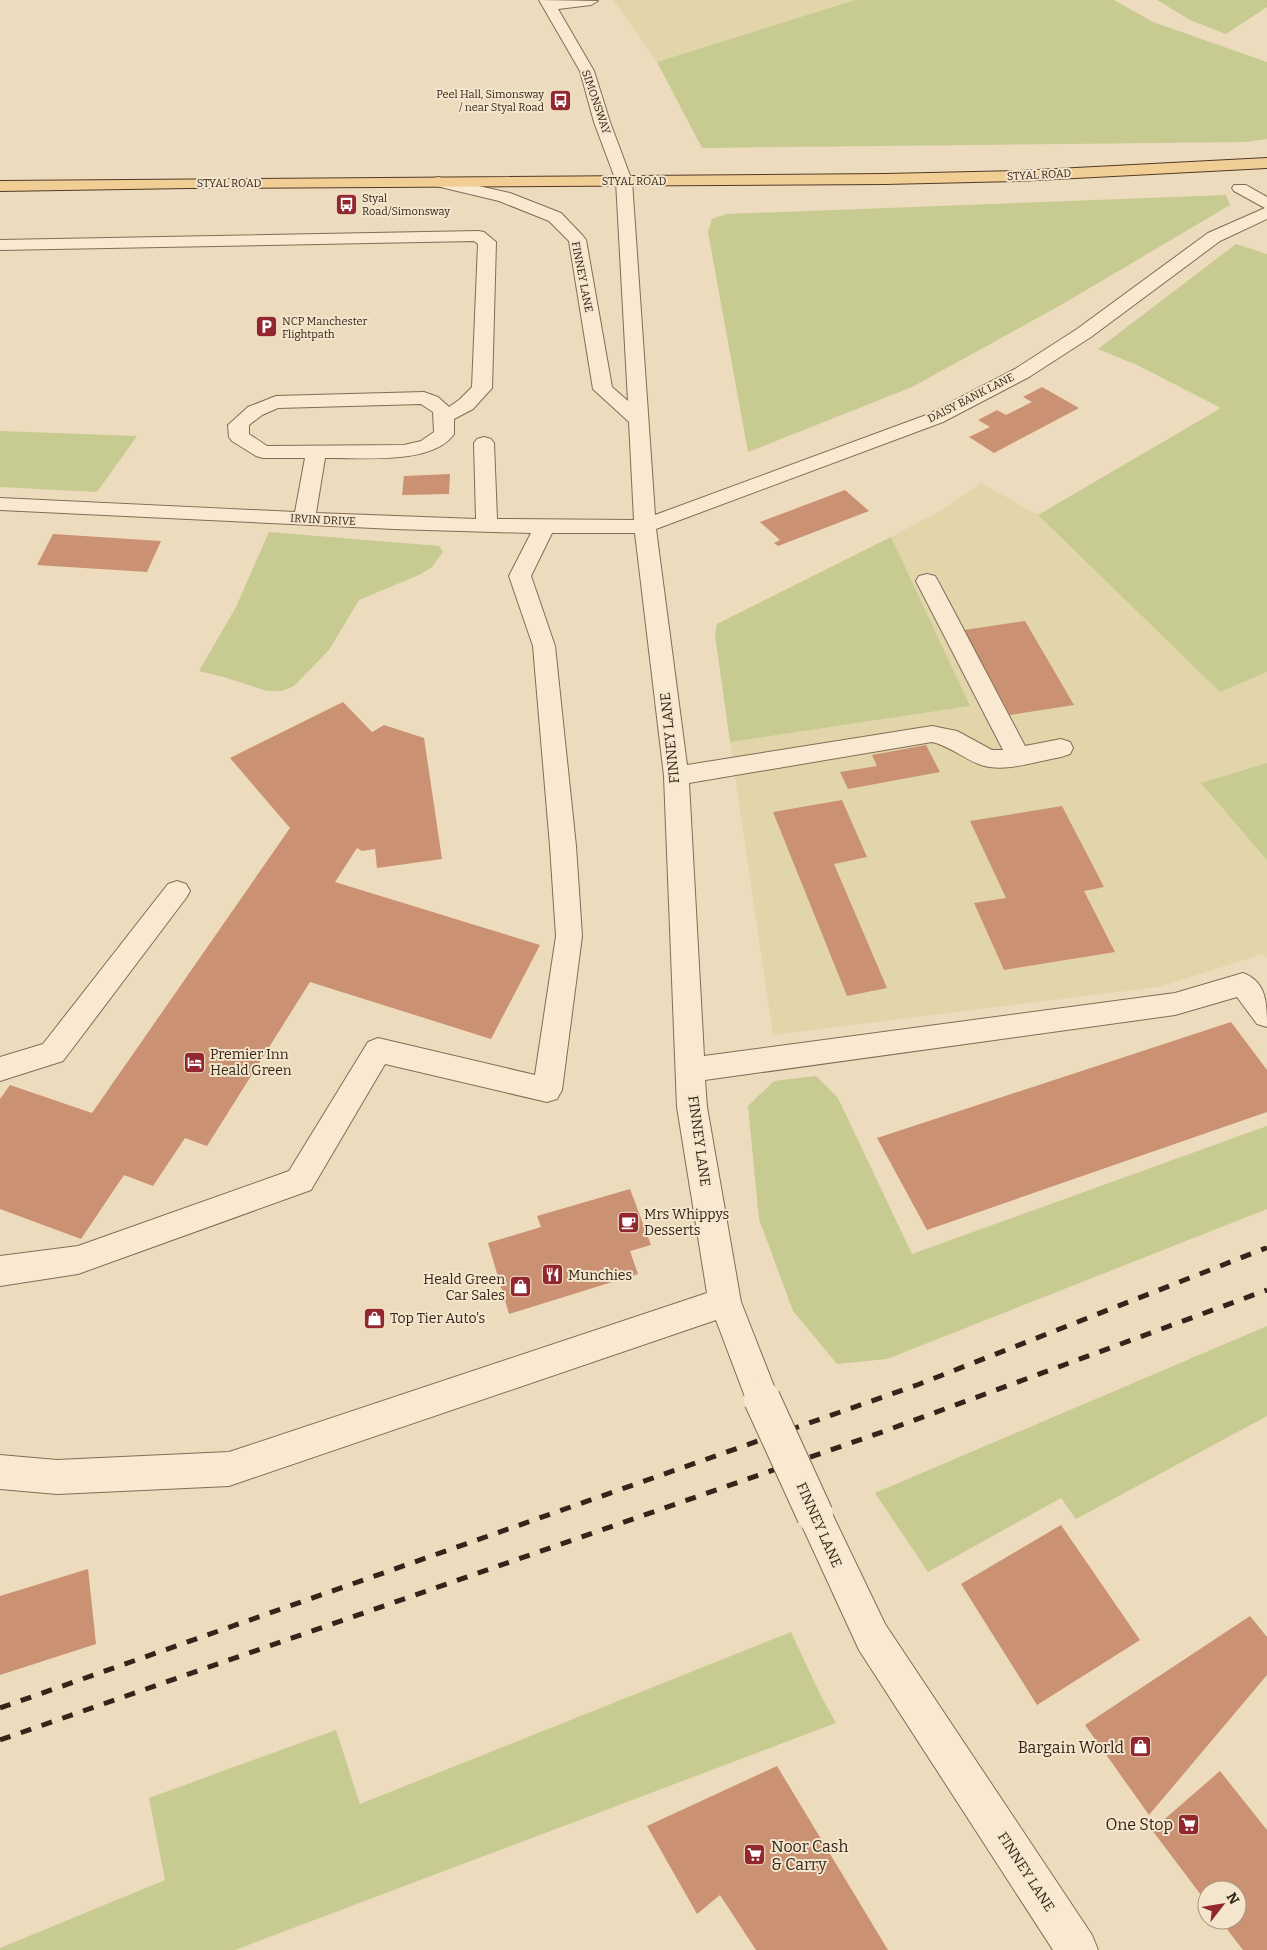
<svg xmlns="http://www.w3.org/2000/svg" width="1267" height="1950" font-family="Bitter,serif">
<rect width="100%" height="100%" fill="#eddbbd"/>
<path fill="#e2d5aa" d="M 613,0 L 855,0 L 657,62 Z
M 981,483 L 1038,515 L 1220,692 L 1267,672 L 1267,958 L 1263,954 L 1159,987 L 773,1035 L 730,742 L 969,706 L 891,537 L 942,510 Z"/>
<path fill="#c7ca91" d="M 855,0 L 1114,0 L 1153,22 L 1267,62 L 1267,139 L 1246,142 L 702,148 L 657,62 Z
M 1157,0 L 1267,0 L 1267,7 L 1226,34 L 1190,20 Z
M 1226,195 L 1230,205 L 1061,305 L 912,387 L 748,452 L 708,232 L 712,219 L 726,214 Z
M 1236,244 L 1267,254 L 1267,672 L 1220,692 L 1038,515 L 1221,408 L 1137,365 L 1098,349 Z
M 0,431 L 137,436 L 97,492 L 0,487 Z
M 269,532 L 439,546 L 443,552 L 432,567 L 421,574 L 359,600 L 329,650 L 294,686 L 282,691 L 267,691 L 227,678 L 199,671 L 236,607 Z
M 891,537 L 970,706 L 730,742 L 715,635 L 717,624 Z
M 1267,763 L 1267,860 L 1201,783 Z
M 816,1076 L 838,1098 L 912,1254 L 1267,1126 L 1267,1209 L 887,1359 L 837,1364 L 793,1311 L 759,1219 L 748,1106 L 774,1081 Z
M 1267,1326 L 1267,1416 L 1076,1519 L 1061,1498 L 928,1572 L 875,1493 Z
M 791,1632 L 821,1696 L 836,1723 L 235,1950 L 0,1950 L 0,1948 L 165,1880 L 149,1798 L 336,1730 L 360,1804 Z"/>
<path fill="#cb9173" d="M 1042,387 L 1079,408 L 994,453 L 969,437 L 990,427 L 978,420 L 997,410 L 1006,415 L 1032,402 L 1023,397 Z
M 450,474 L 449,494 L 402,495 L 404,476 Z
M 845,490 L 869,511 L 778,546 L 774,543 L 780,540 L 760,522 Z
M 53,534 L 161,541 L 147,572 L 37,565 Z
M 1025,621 L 1074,705 L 1010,715 L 964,630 Z
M 343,702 L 372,732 L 384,725 L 424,738 L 442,859 L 377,868 L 375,849 L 362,851 L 357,848 L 335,882 L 540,945 L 491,1039 L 310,982 L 207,1146 L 185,1138 L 153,1186 L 124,1175 L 81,1239 L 0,1209 L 0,1099 L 10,1085 L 92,1113 L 290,828 L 230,758 Z
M 926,745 L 940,772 L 848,789 L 840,772 L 877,766 L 872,755 Z
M 842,800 L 867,857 L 834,864 L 887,988 L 847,996 L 773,812 Z
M 1062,806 L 1104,887 L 1084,891 L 1115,952 L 1004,970 L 974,903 L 1006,898 L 970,821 Z
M 1231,1022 L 1267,1070 L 1267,1112 L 927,1230 L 877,1138 Z
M 630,1189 L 651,1245 L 630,1251 L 638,1274 L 509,1314 L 488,1243 L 541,1227 L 537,1216 Z
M 1061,1525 L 1140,1640 L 1037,1705 L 961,1584 Z
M 88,1569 L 96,1644 L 0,1675 L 0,1596 Z
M 1250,1616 L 1267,1637 L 1267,1675 L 1149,1815 L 1085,1725 Z
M 777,1766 L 888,1950 L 756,1950 L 720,1895 L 697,1914 L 647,1826 Z
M 1220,1771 L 1267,1830 L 1267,1950 L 1243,1950 L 1220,1920 L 1237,1920 L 1237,1890 L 1207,1890 L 1207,1903 L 1152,1830 Z"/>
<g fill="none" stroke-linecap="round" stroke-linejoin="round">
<defs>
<path id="minor" d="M 539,0 L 598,1 L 591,5 L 558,9 L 594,71 L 610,122 L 632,181 L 655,515 L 929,414 L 1015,369 L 1077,329 L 1208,233 L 1265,208 L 1234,191 L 1232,188 L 1234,185 L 1246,185 L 1267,197 L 1267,219 L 1220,241 L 1091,337 L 1029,377 L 943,422 L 656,529 L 687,765 L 932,726 L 957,731 L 992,750 L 1003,750 L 916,581 L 919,576 L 927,574 L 935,576 L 938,581 L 1025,746 L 1061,739 L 1070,742 L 1073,748 L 1070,754 L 1061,757 C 1037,761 1005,773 981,765 C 964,759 950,746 932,742 L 689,783 L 704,1056 L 1175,993 L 1243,973 C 1267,982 1267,1004 1267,1027 L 1257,1024 L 1237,997 L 1175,1015 L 705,1080 L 707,1107 L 741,1302 L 779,1399 L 774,1410 L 762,1415 L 750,1410 L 716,1320 L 229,1486 L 57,1494 L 0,1489 L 0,1455 L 57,1460 L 229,1452 L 707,1293 L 677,1107 L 664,776 L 635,533 L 552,533 L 531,576 L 555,646 L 576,846 L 582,936 L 562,1090 L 557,1099 L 547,1102 L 385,1064 L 311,1190 L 78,1274 L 0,1286 L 0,1256 L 78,1246 L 289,1171 L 368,1042 L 378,1038 L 535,1075 L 556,936 L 550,846 L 533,646 L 509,576 L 531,533 L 394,529 L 0,510 L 0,498 L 295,512 L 305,458 L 263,458 L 256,456 L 232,441 L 229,437 L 228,425 L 248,407 L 276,396 L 424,392 L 438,397 L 449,407 L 459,400 L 472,387 L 478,244 L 474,241 L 0,250 L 0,240 L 478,231 L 484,232 L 496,242 L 492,388 L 473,409 L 454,419 L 454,434 C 432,466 359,457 325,458 L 316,513 L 476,519 L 474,443 L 477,439 L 484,437 L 491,439 L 494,443 L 497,519 L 634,520 L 629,422 L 593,389 L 569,241 L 549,221 L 499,201 L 432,185 L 430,182 L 432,179 L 438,177 L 510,193 L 561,213 L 583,236 L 586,240 L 612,387 L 628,401 L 616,181 L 594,122 L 580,71 ZM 421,404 L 433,412 L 434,432 L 421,441 L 404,445 L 267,446 L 249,434 L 249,425 L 262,415 L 278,408 Z
M 177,881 L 186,884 L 190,891 L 186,898 L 63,1061 L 0,1081 L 0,1057 L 43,1044 L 168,884 Z
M 815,1497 L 827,1503 L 885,1624 L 1092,1935 L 1098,1950 L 1053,1950 L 859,1650 L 797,1515 L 803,1503 Z"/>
<path id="major" d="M 1267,158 L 1267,168 L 1018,181 L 885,184 L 190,188 L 0,191 L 0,181 L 885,174 L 1018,171 Z"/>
</defs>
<use href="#minor" stroke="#846c56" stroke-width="2"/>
<use href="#major" stroke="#523a2b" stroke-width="2"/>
<use href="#minor" fill="#f8e9d0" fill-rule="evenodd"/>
<use href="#major" fill="#f1ce94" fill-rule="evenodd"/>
<path stroke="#34251b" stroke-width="4" stroke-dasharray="9 9" stroke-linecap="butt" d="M 1263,1249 L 1267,1248"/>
<path stroke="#34251b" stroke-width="5" stroke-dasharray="11 11" stroke-linecap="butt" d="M 0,1708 L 917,1385 L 1266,1248
M 0,1740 L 885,1431 L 1267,1290"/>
<defs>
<path id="minor-bridge" d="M 762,1399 L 815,1515"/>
</defs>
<use href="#minor-bridge" stroke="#846c56" stroke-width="38" stroke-linecap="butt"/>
<use href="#minor-bridge" stroke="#f8e9d0" stroke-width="36"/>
</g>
<defs>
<symbol id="bus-square" viewBox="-11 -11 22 22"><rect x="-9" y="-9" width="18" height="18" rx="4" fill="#93272f" stroke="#f4e6cc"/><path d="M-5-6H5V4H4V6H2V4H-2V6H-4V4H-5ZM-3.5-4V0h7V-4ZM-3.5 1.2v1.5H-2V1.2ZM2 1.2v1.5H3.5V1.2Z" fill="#fff"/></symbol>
<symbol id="parking-square" viewBox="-11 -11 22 22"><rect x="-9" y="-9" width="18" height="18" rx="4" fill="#93272f" stroke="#f4e6cc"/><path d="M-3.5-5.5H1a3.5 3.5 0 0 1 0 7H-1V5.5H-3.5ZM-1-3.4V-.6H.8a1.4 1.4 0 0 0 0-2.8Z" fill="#fff"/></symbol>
<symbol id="hotel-square" viewBox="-11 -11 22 22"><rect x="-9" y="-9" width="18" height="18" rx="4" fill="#93272f" stroke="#f4e6cc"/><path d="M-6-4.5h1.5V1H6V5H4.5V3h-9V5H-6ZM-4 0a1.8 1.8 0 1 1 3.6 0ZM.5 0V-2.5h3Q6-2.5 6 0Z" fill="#fff"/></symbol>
<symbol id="cafe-square" viewBox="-11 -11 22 22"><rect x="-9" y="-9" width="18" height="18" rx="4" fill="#93272f" stroke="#f4e6cc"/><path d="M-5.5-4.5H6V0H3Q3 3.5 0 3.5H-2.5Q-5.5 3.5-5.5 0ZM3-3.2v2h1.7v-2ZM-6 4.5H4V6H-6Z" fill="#fff"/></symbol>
<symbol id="restaurant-square" viewBox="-11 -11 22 22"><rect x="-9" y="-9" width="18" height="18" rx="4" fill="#93272f" stroke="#f4e6cc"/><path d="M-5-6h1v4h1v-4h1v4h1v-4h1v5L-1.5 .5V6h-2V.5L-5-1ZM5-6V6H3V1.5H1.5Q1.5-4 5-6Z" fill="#fff"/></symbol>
<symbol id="shop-square" viewBox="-11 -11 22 22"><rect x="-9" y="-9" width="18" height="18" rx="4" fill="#93272f" stroke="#f4e6cc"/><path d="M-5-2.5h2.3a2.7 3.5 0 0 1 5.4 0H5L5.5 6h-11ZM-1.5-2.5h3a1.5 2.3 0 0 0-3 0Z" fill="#fff"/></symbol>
<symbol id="supermarket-square" viewBox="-11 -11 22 22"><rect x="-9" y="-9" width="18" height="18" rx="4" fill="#93272f" stroke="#f4e6cc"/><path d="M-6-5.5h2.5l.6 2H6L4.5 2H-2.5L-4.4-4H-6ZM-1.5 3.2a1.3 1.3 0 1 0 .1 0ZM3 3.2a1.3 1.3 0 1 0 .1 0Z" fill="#fff"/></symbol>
</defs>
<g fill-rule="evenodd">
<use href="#bus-square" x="548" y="88" width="25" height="25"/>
<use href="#bus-square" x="334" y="192" width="25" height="25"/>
<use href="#parking-square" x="254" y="314" width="25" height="25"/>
<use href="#hotel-square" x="182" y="1050" width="25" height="25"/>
<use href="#cafe-square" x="616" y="1210" width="25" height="25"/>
<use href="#restaurant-square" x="540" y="1262" width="25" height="25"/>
<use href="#shop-square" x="508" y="1274" width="25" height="25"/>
<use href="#shop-square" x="362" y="1306" width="25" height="25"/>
<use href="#shop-square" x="1128" y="1734" width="25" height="25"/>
<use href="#supermarket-square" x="1176" y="1812" width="25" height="25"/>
<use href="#supermarket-square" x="742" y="1842" width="25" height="25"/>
</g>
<g text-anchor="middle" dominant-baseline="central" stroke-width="4" stroke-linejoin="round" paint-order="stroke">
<g font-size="11" fill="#34251b" stroke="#f4e6cc" text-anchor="start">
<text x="544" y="94" text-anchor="end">Peel Hall, Simonsway<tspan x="544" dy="13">/ near Styal Road</tspan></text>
<text x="362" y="198">Styal<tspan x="362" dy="13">Road/Simonsway</tspan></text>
<text x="282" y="321">NCP Manchester<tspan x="282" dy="13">Flightpath</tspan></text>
</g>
<g font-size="11" fill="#34251b" stroke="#f4e6cc">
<text transform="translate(596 102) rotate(71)">SIMONSWAY</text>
<text transform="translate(1039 175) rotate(-3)">STYAL ROAD</text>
<text x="634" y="181">STYAL ROAD</text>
<text x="229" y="183">STYAL ROAD</text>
<text transform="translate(582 277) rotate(79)">FINNEY LANE</text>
<text transform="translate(971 398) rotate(-27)">DAISY BANK LANE</text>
<text transform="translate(323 520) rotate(3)">IRVIN DRIVE</text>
</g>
<g font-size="14" fill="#34251b" stroke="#f4e6cc">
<text transform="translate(670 738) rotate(-96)">FINNEY LANE</text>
<text transform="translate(699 1141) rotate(82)">FINNEY LANE</text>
<text transform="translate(819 1525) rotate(66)">FINNEY LANE</text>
<text transform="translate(1026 1872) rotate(57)">FINNEY LANE</text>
</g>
<g font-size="14" fill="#34251b" stroke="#f4e6cc" text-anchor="start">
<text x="210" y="1054">Premier Inn<tspan x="210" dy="16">Heald Green</tspan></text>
<text x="644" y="1214">Mrs Whippys<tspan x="644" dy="16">Desserts</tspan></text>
<text x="568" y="1275">Munchies</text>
<text x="505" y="1279" text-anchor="end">Heald Green<tspan x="505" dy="16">Car Sales</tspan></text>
<text x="390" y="1318">Top Tier Auto's</text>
</g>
<g font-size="16" fill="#34251b" stroke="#f4e6cc" text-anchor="end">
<text x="1124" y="1747">Bargain World</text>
<text x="1173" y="1824">One Stop</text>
<text x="771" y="1846" text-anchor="start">Noor Cash<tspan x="771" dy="18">&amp; Carry</tspan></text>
</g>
</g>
<g transform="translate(1222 1905) rotate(59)"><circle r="24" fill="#f4e6cc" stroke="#a79985"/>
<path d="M0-4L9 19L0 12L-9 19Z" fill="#93272f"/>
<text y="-8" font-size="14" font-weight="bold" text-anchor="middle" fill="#34251b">N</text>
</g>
</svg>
